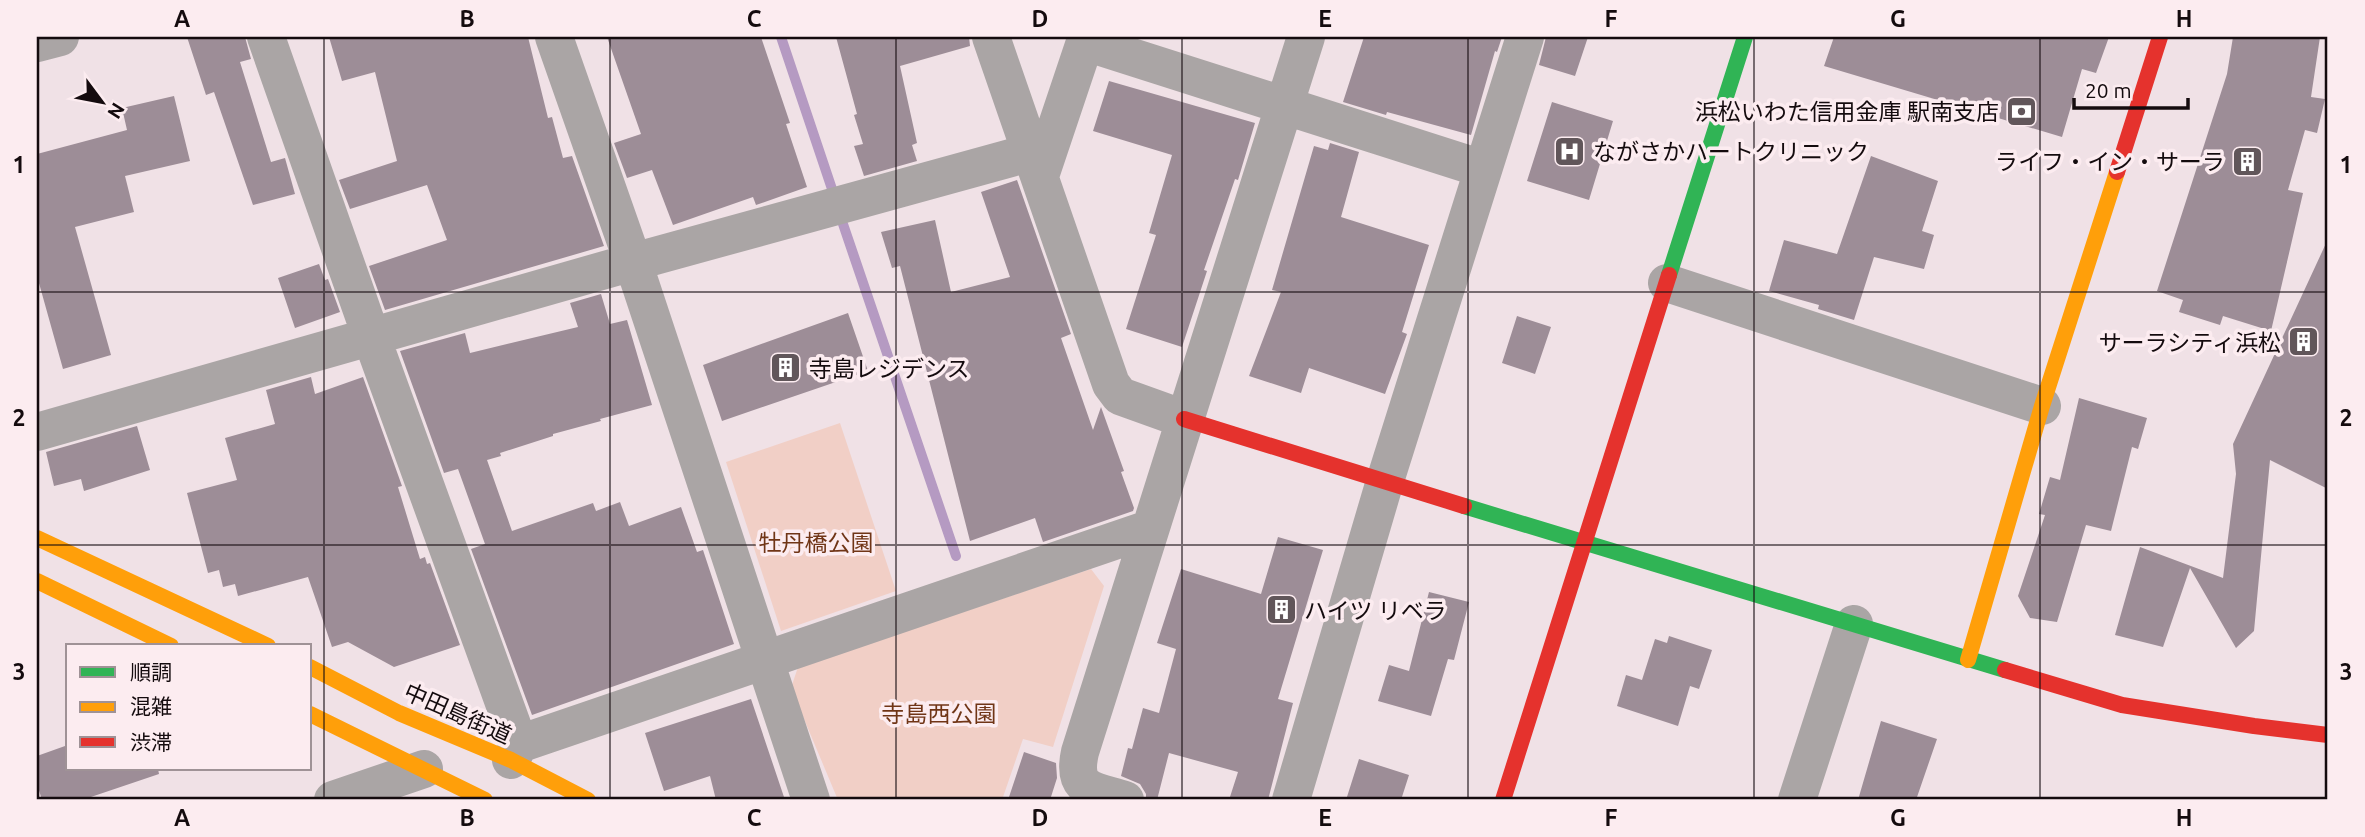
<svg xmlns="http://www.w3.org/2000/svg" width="2365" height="837" font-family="Ubuntu,'Noto Sans JP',sans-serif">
<rect width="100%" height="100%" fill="#f0e1e6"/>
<path fill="#f1cfc6" d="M 840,423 L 896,591 L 781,631 L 726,462 Z
M 1091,569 L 1104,586 L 1053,747 L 1023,739 L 1002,800 L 838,800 L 791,688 L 798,667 Z"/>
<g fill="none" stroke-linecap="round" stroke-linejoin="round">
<path stroke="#b59ac2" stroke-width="10" d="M 781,37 L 833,192
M 843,224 L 956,556"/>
</g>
<path fill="#9d8d97" d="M 187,37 L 245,37 L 251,59 L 240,62 L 271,162 L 285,158 L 295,194 L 253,205 L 214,92 L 206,95 Z
M 329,37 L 528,37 L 548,118 L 552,117 L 563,158 L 572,156 L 604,246 L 385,310 L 369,266 L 447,240 L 427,185 L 350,209 L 339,180 L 397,161 L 375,72 L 342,81 Z
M 607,37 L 761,37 L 790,123 L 786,124 L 807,187 L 756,205 L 753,197 L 673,225 L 652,170 L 627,178 L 614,143 L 641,134 Z
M 836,37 L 969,37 L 970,46 L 900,66 L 917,143 L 912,145 L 917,161 L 864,176 L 854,146 L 863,144 L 854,115 L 857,114 Z
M 1364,37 L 1502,37 L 1497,52 L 1495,51 L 1471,135 L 1387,112 L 1386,115 L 1343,102 Z
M 1546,37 L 1588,37 L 1575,76 L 1539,65 Z
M 1834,37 L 2109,37 L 2096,73 L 2082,69 L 2062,137 L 1824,66 Z
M 2233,37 L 2320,37 L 2311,97 L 2325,99 L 2317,133 L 2305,130 L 2288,190 L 2303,193 L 2271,331 L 2223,316 L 2220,325 L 2179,312 L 2183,300 L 2157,291 L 2227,74 Z
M 1109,81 L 1255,123 L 1238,180 L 1235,179 L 1204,270 L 1207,271 L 1182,347 L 1126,329 L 1156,235 L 1149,233 L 1172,155 L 1093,131 Z
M 174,96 L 190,161 L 125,176 L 134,212 L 75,227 L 111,355 L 63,369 L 37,276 L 37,154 L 127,130 L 122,108 Z
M 1552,102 L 1613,121 L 1589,200 L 1527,181 Z
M 1330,143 L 1359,152 L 1341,217 L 1429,245 L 1402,332 L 1407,334 L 1385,394 L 1309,368 L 1301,393 L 1249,376 L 1281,292 L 1272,290 L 1314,146 L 1328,150 Z
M 1871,156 L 1938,181 L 1922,231 L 1934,235 L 1924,269 L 1874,257 L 1854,320 L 1818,309 L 1819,305 L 1769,291 L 1784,240 L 1837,254 Z
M 1017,180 L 1071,334 L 1061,338 L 1093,430 L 1101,407 L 1124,471 L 1121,472 L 1134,508 L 1133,511 L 1043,542 L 1035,518 L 970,541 L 900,266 L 892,268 L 881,232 L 935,220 L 951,292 L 1010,277 L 981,192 Z
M 2328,239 L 2328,489 L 2270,460 L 2254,631 L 2236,648 L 2190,568 L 2163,647 L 2115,635 L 2140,547 L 2223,578 L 2236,474 L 2233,444 Z
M 319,264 L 325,280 L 328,279 L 340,312 L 295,328 L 278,278 Z
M 601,294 L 610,324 L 627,320 L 652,405 L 600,419 L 601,421 L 553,434 L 553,436 L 500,453 L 501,456 L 487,460 L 512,531 L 593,503 L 596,511 L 620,502 L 629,526 L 681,507 L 697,552 L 703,550 L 734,644 L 532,715 L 471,549 L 485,544 L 458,469 L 444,473 L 400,351 L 465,333 L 470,353 L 578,327 L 570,303 Z
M 848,313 L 868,371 L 722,421 L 703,365 Z
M 1517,316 L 1551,327 L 1535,374 L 1502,363 Z
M 311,377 L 315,394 L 363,377 L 402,486 L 398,487 L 420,559 L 425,557 L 427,564 L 430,563 L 460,645 L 394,667 L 348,642 L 332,647 L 308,577 L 238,596 L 235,584 L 223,587 L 219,570 L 208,573 L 187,493 L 237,480 L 225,438 L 275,424 L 266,390 Z
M 2079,398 L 2147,418 L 2138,449 L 2132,447 L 2111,531 L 2086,525 L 2057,622 L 2030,618 L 2018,596 L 2045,515 L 2039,514 L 2050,477 L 2060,480 Z
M 137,426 L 150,470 L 84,491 L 81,479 L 54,486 L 46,452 Z
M 1278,537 L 1323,550 L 1278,699 L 1293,703 L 1268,800 L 1229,800 L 1238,772 L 1169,753 L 1157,800 L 1146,800 L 1146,794 L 1140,784 L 1121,776 L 1128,748 L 1132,749 L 1143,708 L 1159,713 L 1176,649 L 1157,643 L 1181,569 L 1261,594 Z
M 1429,592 L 1469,602 L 1454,660 L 1448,659 L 1431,716 L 1378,701 L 1389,665 L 1409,671 Z
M 1669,636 L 1712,650 L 1699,689 L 1690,686 L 1678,726 L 1617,706 L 1626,675 L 1642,680 L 1655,639 L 1667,643 Z
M 751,699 L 785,800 L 716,800 L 710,776 L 664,791 L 645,733 Z
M 1881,721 L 1937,739 L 1916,800 L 1858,800 Z
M 65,746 L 68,769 L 158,769 L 159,774 L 82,800 L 42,800 L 37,784 L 37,756 Z
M 1024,752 L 1056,763 L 1057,778 L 1050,800 L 1008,800 Z
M 1359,759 L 1409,775 L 1401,800 L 1346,800 Z"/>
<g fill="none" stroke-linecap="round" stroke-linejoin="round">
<path stroke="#aaa5a5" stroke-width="38" d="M 266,37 L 371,336 L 519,744 L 511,760
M 554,37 L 633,262 L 811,800
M 991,37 L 1111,384 L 1120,396 L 1184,419
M 1086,37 L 1085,42 L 1483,169
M 37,43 L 60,37
M 1040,176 L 1085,42
M 1667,283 L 2042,406
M 37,432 L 633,262 L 1029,153
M 519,744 L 1149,529
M 333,800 L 424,769
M 1125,800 C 1094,790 1071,792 1080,752 L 1306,37
M 1291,800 L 1385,481 L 1525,37
M 1797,800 L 1854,624"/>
<path stroke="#30b455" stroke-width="16" d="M 1669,275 L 1745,37
M 1464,506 L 2005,670"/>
<path stroke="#ff9f0a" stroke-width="16" d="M 37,538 L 268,646
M 37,581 L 171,646
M 1968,660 L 2042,406 L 2117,172
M 310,667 L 399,713 L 511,760 L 588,800
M 310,714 L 485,800"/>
<path stroke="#e5322d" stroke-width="16" d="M 2117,172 L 2160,37
M 1184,419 L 1464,506
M 2005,670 L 2122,705 L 2254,726 L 2328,735
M 1503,800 L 1669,275"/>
</g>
<path fill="none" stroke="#140b0e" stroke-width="2" stroke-opacity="0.55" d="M 324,37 L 324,800M 610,37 L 610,800M 896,37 L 896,800M 1182,37 L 1182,800M 1468,37 L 1468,800M 1754,37 L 1754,800M 2040,37 L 2040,800M 37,292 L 2328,292M 37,545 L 2328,545"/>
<defs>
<symbol id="bank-square" viewBox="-11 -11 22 22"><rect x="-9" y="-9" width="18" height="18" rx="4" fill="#61565a" stroke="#fcecf0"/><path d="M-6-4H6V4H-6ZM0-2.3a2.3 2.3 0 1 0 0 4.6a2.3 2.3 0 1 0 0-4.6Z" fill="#fff"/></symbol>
<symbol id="hospital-square" viewBox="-11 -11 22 22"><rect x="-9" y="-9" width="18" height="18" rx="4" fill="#61565a" stroke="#fcecf0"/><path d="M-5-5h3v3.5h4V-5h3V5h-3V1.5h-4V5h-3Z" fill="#fff"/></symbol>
<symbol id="building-square" viewBox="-11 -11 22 22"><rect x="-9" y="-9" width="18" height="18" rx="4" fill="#61565a" stroke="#fcecf0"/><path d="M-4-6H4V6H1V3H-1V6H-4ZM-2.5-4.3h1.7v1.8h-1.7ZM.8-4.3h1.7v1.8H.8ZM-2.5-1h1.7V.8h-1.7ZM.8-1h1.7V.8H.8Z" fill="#fff"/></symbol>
</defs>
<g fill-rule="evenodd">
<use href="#bank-square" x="2004" y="94" width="35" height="35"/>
<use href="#hospital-square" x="1552" y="134" width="35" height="35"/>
<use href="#building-square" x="2230" y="144" width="35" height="35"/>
<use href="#building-square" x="2286" y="324" width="35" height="35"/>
<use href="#building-square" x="768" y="350" width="35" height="35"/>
<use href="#building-square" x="1264" y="592" width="35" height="35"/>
</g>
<g text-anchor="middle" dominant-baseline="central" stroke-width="7" stroke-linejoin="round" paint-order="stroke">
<g font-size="23" fill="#140b0e" stroke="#fcecf0" text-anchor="end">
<text x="1999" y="111">浜松いわた信用金庫 駅南支店</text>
<text x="1593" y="151" text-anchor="start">ながさかハートクリニック</text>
<text x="2225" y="161">ライフ・イン・サーラ</text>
<text x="2281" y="342">サーラシティ浜松</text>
<text x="809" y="368" text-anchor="start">寺島レジデンス</text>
<text x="1304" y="610" text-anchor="start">ハイツ リベラ</text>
</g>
<g font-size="23" fill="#703516" stroke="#fcecf0">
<text x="816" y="542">牡丹橋公園</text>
<text x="939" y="713">寺島西公園</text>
</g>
<g font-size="23" fill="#140b0e" stroke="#fcecf0">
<text transform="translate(458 713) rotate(24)">中田島街道</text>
</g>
</g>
<rect width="2365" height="837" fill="none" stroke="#fcecf0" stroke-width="77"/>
<rect x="66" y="644" width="245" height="126" fill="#fcecf0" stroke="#9f9296" stroke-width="2"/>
<rect x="80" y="667" width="35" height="10" fill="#30b455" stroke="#9f9296" stroke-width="2"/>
<text x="130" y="680" font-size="21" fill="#140b0e">順調</text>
<rect x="80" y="702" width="35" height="10" fill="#ff9f0a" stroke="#9f9296" stroke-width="2"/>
<text x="130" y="714" font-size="21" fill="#140b0e">混雑</text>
<rect x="80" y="737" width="35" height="10" fill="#e5322d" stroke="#9f9296" stroke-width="2"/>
<text x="130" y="750" font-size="21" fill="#140b0e">渋滞</text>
<g transform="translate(102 102) rotate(122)" stroke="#fcecf0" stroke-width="5" paint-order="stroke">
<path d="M0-5L12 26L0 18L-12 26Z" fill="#140b0e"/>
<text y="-10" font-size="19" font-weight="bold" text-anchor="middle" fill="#140b0e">N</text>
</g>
<path d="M2074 98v10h114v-10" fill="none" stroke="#140b0e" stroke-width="3.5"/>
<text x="2085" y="98" font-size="21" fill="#140b0e" stroke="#fcecf0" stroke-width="5" paint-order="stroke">20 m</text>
<rect x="38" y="38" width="2288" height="760" fill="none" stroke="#140b0e" stroke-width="2.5"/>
<g font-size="23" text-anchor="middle" font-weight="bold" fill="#140b0e">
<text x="182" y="27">A</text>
<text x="467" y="27">B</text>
<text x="754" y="27">C</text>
<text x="1040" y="27">D</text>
<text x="1325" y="27">E</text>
<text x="1611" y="27">F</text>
<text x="1898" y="27">G</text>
<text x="2184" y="27">H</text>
<text x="19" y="173">1</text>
<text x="2346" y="173">1</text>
<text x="19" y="426">2</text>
<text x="2346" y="426">2</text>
<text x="19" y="680">3</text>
<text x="2346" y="680">3</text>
<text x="182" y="826">A</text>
<text x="467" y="826">B</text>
<text x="754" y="826">C</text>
<text x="1040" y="826">D</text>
<text x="1325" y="826">E</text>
<text x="1611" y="826">F</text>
<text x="1898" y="826">G</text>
<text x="2184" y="826">H</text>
</g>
</svg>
